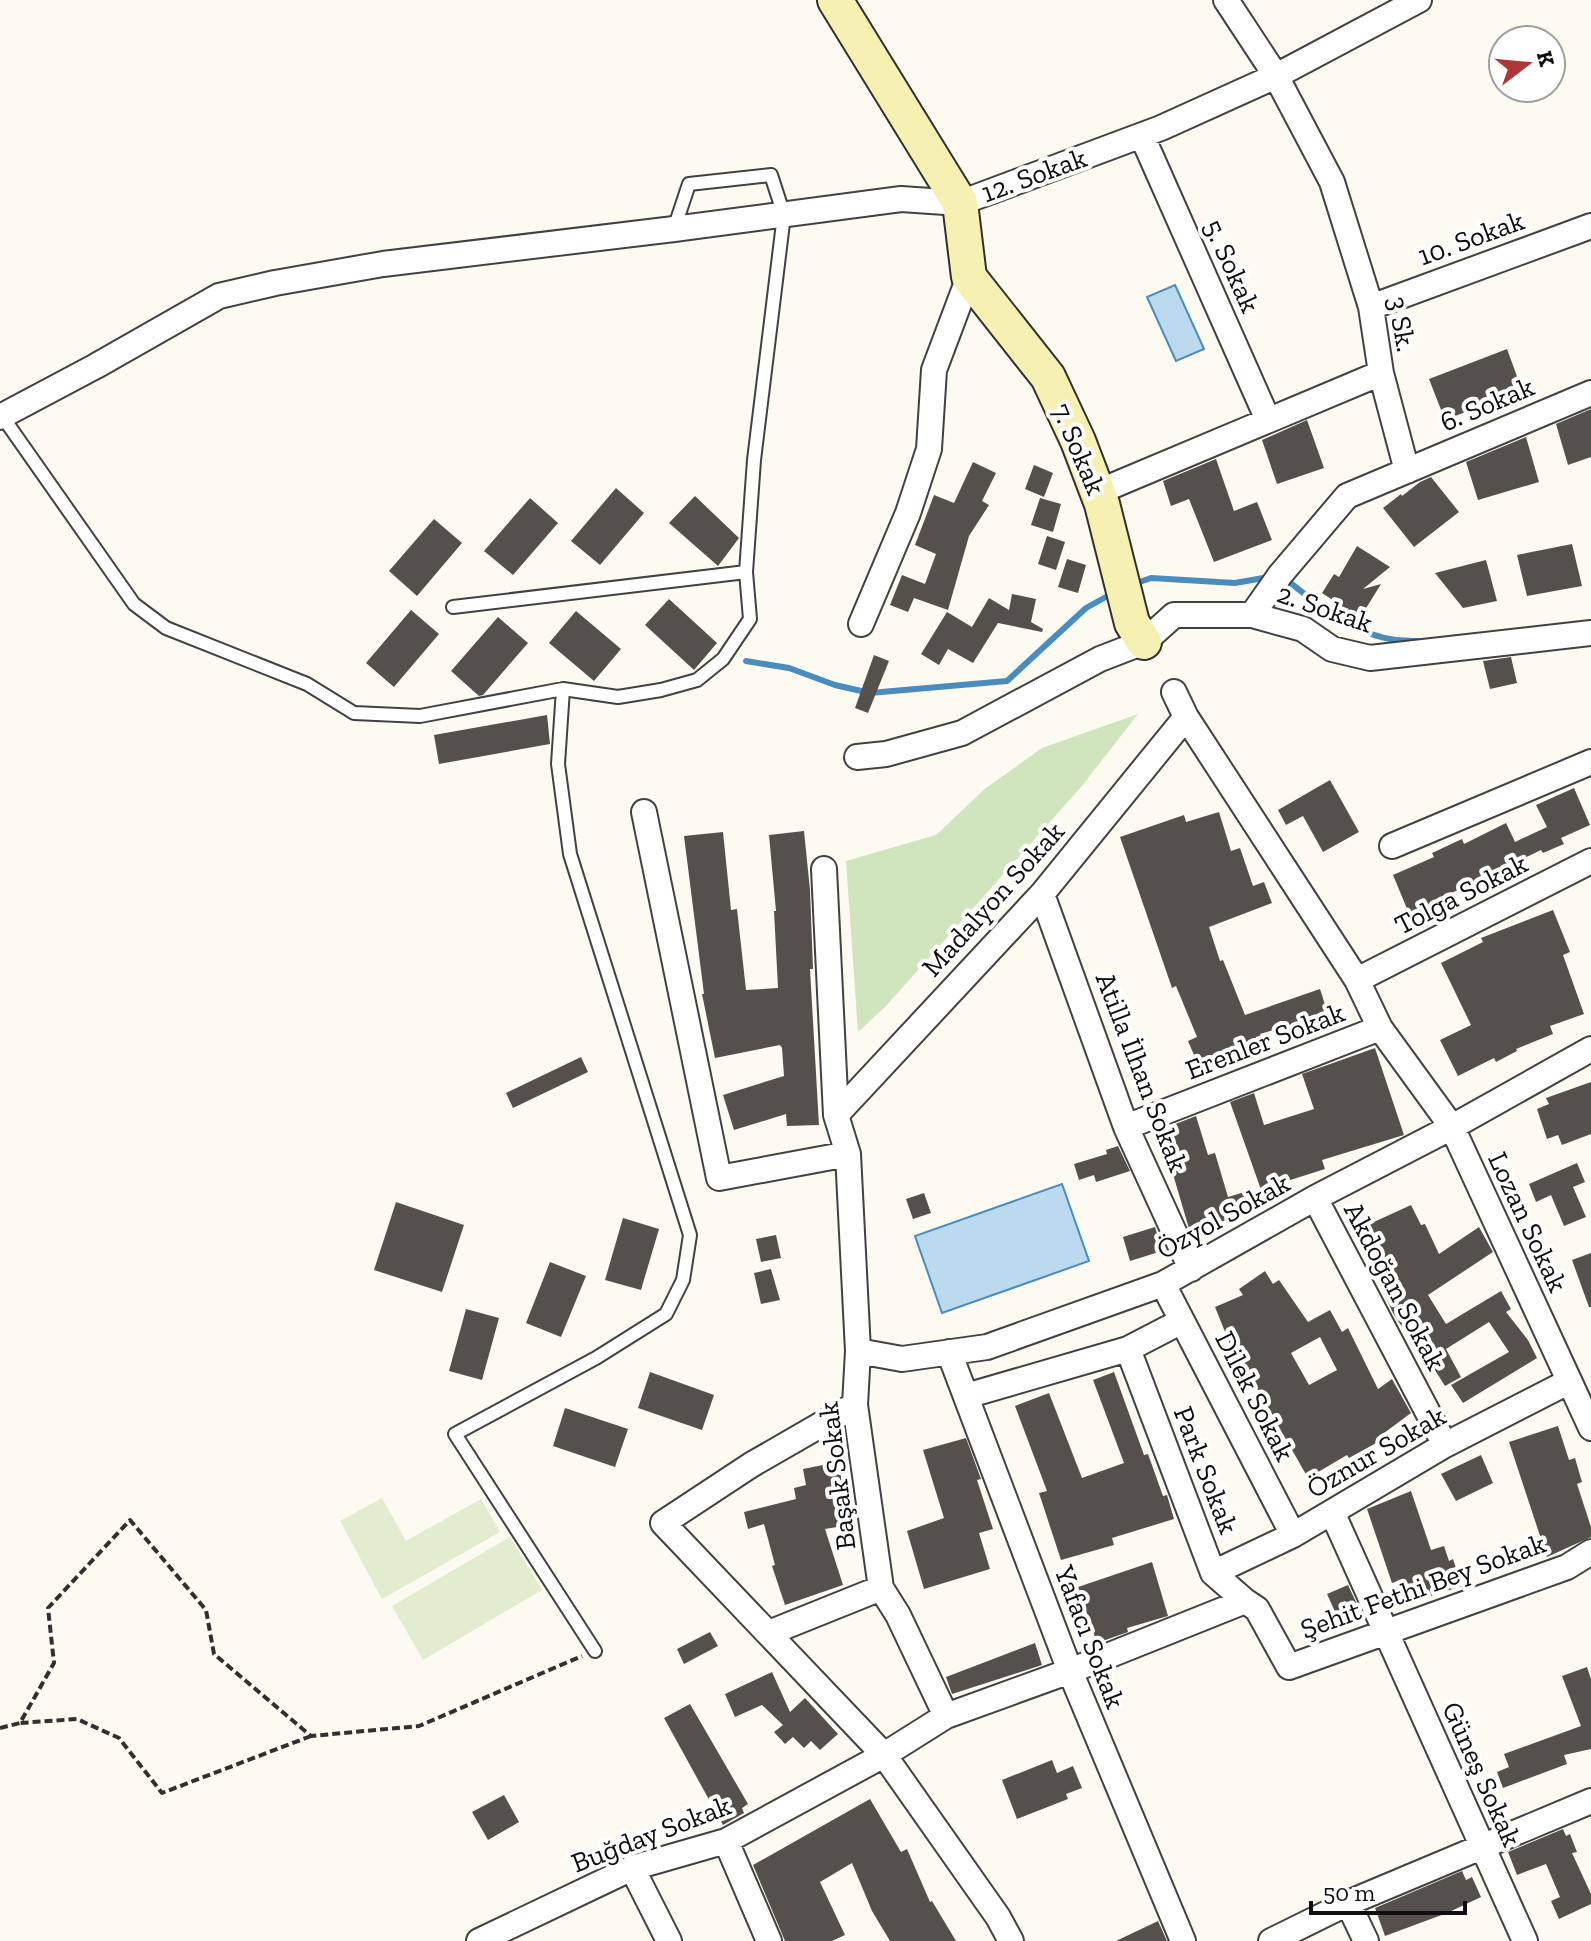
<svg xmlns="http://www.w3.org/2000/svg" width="1591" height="1941" font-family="'Zilla Slab',serif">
<rect width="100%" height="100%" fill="#fdfbf1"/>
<path fill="#d0e4be" d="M 1138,714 L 1081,787 L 886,1006 L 858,1032 L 846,861 L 936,835 L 986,788 L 1042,748 Z"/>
<path fill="#e1edce" d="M 382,1498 L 406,1541 L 481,1499 L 500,1532 L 382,1599 L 340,1521 Z
M 510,1537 L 542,1590 L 423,1660 L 392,1606 Z"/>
<path fill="#bbdaef" stroke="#4a8cbe" stroke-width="2" d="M 1175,285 L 1204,349 L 1176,361 L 1147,297 Z
M 1062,1184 L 1089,1261 L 942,1313 L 915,1236 Z"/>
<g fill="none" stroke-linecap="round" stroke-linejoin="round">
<path stroke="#4a8cbe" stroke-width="6" d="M 1284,578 C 1326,610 1361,643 1418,641
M 1134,584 L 1151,578 L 1235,583 L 1269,577
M 746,661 L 789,668 L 835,685 L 870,693 L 1007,681 L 1086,608 L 1113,593"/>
</g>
<path fill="#55504c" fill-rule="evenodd" d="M 1507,349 L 1522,390 L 1445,420 L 1429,379 Z
M 1591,409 L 1591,457 L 1568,465 L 1556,424 Z
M 1307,420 L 1324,468 L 1277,484 L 1262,440 Z
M 1526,437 L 1539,482 L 1478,500 L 1466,462 Z
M 1216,459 L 1234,511 L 1257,502 L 1272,540 L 1214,562 L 1189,499 L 1171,506 L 1163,481 Z
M 973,462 L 996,473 L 982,501 L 989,505 L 969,536 L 948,610 L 914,598 L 908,612 L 890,605 L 902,575 L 925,584 L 936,554 L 915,545 L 934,495 L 954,503 Z
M 1034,465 L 1053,473 L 1044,497 L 1025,489 Z
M 1431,477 L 1459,512 L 1414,547 L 1383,508 L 1401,494 L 1402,496 L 1420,482 Z
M 616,488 L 644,513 L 600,565 L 571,541 Z
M 695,496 L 739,538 L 718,566 L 669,523 Z
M 530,498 L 558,523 L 513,575 L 484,551 Z
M 1040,498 L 1061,504 L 1053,532 L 1031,525 Z
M 434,519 L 462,543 L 417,596 L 389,571 Z
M 1047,536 L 1065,542 L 1056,570 L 1038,564 Z
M 1572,544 L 1582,586 L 1527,596 L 1517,555 Z
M 1357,546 L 1390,567 L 1363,589 L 1381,584 L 1360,618 L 1322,593 L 1334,574 L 1339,577 Z
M 1067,559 L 1086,565 L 1078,593 L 1058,587 Z
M 1486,560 L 1497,601 L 1463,608 L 1435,573 Z
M 1012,594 L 1036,599 L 1031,622 L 1043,629 L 1042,632 L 998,623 L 973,663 L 948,649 L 939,665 L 921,654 L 947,612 L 972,627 L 989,598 L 1009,610 Z
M 669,599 L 717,643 L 694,670 L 645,625 Z
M 411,610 L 439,634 L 394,687 L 366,663 Z
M 576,611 L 621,649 L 594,681 L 549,643 Z
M 498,617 L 528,643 L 483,695 L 479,696 L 451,671 Z
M 874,655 L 889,661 L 868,713 L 855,708 Z
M 1511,657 L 1517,683 L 1490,689 L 1483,661 Z
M 547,715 L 550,744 L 439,764 L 434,735 Z
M 1330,780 L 1359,832 L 1323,852 L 1303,816 L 1286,825 L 1278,810 Z
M 1574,788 L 1590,825 L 1561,838 L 1564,844 L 1543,853 L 1541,850 L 1435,901 L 1436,905 L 1410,916 L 1393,875 L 1434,857 L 1432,853 L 1462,839 L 1464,844 L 1506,823 L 1515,842 L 1547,827 L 1536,805 Z
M 1219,812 L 1231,851 L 1240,848 L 1253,886 L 1264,882 L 1272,903 L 1209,927 L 1220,961 L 1223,960 L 1245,1015 L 1320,989 L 1328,1014 L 1260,1034 L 1263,1040 L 1211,1062 L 1208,1057 L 1197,1062 L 1188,1041 L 1197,1037 L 1176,986 L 1172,988 L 1120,837 L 1184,815 L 1186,822 Z
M 804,831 L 810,890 L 813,969 L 810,969 L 819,1125 L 787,1126 L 786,1114 L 734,1130 L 723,1095 L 784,1076 L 782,1048 L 780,1045 L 715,1058 L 702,994 L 704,994 L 684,836 L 723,832 L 731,910 L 737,909 L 746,990 L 778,988 L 774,911 L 776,911 L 769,835 Z
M 1553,910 L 1570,952 L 1563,955 L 1584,1014 L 1550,1026 L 1553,1034 L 1516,1049 L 1517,1051 L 1496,1062 L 1494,1058 L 1458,1076 L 1440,1040 L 1471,1025 L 1441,963 L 1483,942 L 1481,938 Z
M 1375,1048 L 1404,1135 L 1322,1160 L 1325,1169 L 1284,1182 L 1287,1193 L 1265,1201 L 1230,1102 L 1254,1093 L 1264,1125 L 1314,1109 L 1302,1074 Z
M 581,1057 L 588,1072 L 513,1108 L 506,1093 Z
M 1591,1082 L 1591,1134 L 1562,1145 L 1558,1135 L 1547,1139 L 1537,1109 L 1549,1104 L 1546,1098 Z
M 1196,1116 L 1208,1155 L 1215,1153 L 1228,1197 L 1248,1191 L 1254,1211 L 1190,1232 L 1160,1130 Z
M 1118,1146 L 1130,1171 L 1096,1182 L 1094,1175 L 1079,1180 L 1074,1164 L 1107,1154 L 1106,1150 Z
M 1577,1163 L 1585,1182 L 1573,1187 L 1586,1217 L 1564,1226 L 1551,1195 L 1536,1202 L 1529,1184 Z
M 924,1193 L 931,1213 L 913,1219 L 906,1199 Z
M 396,1202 L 464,1225 L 442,1292 L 374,1270 Z
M 1411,1205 L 1421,1225 L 1425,1224 L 1439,1254 L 1479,1227 L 1493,1252 L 1428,1295 L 1446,1324 L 1501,1291 L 1511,1309 L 1506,1312 L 1528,1340 L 1537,1358 L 1463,1403 L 1451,1385 L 1509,1352 L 1489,1322 L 1446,1349 L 1461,1377 L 1445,1386 L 1428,1359 L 1426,1361 L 1408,1332 L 1406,1333 L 1393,1313 L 1376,1276 L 1352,1232 Z
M 623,1218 L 659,1229 L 641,1290 L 605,1280 Z
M 1155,1227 L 1162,1251 L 1130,1261 L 1123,1237 Z
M 776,1235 L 781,1258 L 761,1262 L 756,1239 Z
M 1591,1253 L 1591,1307 L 1589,1307 L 1572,1260 Z
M 550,1262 L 586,1276 L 561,1337 L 526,1323 Z
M 771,1269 L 780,1300 L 761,1304 L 754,1273 Z
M 1265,1271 L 1273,1284 L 1279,1280 L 1308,1322 L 1330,1310 L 1342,1332 L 1348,1328 L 1378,1389 L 1392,1379 L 1411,1413 L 1376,1439 L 1378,1442 L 1349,1458 L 1347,1455 L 1308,1478 L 1251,1378 L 1242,1383 L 1233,1367 L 1238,1364 L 1215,1307 L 1243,1295 L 1239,1289 ZM 1320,1337 L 1337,1370 L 1309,1385 L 1291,1353 Z
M 466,1309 L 499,1318 L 482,1380 L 449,1371 Z
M 650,1372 L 714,1395 L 702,1430 L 638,1408 Z
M 1114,1372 L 1144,1455 L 1148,1454 L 1163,1496 L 1167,1495 L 1174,1519 L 1112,1538 L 1114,1545 L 1061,1560 L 1039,1493 L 1047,1491 L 1015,1406 L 1049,1393 L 1082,1478 L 1124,1463 L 1093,1380 Z
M 565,1408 L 628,1429 L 615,1467 L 553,1446 Z
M 1558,1426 L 1569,1460 L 1575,1458 L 1582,1482 L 1577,1484 L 1591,1527 L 1591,1537 L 1547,1557 L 1509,1442 Z
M 966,1438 L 981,1479 L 977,1480 L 993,1529 L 979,1533 L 990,1569 L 924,1589 L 907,1531 L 944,1518 L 923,1450 Z
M 1481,1455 L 1493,1483 L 1456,1501 L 1441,1474 Z
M 838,1462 L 842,1482 L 847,1481 L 852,1505 L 840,1508 L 843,1526 L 825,1529 L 843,1585 L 785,1605 L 772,1566 L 775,1565 L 764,1524 L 748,1529 L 744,1512 L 796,1499 L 794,1488 L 806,1485 L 803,1469 Z
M 1411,1491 L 1431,1550 L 1444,1546 L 1449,1561 L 1453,1559 L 1462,1586 L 1408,1603 L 1401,1580 L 1392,1583 L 1367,1509 Z
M 1152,1562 L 1168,1616 L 1127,1628 L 1128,1632 L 1097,1643 L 1078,1587 Z
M 1348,1585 L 1363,1617 L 1342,1627 L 1327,1594 Z
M 710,1632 L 718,1646 L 684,1664 L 677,1649 Z
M 1035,1643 L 1042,1665 L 952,1694 L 946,1677 Z
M 1587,1667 L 1591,1679 L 1591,1749 L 1564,1755 L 1567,1764 L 1503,1788 L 1497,1772 L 1509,1767 L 1504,1754 L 1581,1726 L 1562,1676 Z
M 772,1672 L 790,1712 L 805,1698 L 838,1734 L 820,1750 L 811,1741 L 804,1748 L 793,1737 L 785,1744 L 774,1732 L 783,1725 L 762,1705 L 735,1717 L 725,1694 Z
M 690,1704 L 748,1804 L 742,1808 L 744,1813 L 723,1825 L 664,1718 Z
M 1052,1760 L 1057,1773 L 1073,1766 L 1082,1788 L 1066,1794 L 1068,1799 L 1017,1819 L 1002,1780 Z
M 504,1795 L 519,1822 L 488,1840 L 472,1812 Z
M 870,1799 L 901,1852 L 907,1849 L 930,1902 L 932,1901 L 956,1941 L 890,1941 L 872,1911 L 852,1863 L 820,1882 L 845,1935 L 832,1941 L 785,1941 L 753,1865 Z
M 1563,1829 L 1566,1836 L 1570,1834 L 1577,1852 L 1572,1853 L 1591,1894 L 1591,1904 L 1559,1919 L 1551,1901 L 1560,1897 L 1546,1864 L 1517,1875 L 1508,1852 Z
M 1462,1871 L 1466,1880 L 1472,1877 L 1481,1897 L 1447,1913 L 1385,1936 L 1375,1908 Z
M 1158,1921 L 1167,1941 L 1116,1941 Z"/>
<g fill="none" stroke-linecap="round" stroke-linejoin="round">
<defs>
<path id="lane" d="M 0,413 L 134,604 L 166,628 L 307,684 L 354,713 L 420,716 L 563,689
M 453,607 L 746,572
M 595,1651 L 455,1434 L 596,1358 L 666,1314 L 683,1280 L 690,1235 L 570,854 L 558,764 L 563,689 L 618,697 L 661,690 L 697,680 L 723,659 L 750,619 L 746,572 L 754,460 L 784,215 L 771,175 L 689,184 L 674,229"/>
<path id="street" d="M 1226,0 L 1276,76 L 1332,182 L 1371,307 L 1381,373 L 1407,471
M 1142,136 L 1268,420
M 1371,307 L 1591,226
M 0,417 L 96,366 L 219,296 L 275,283 L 383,264 L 674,229 L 901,199 L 960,203 L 1161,128 L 1276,76 L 1419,0
M 1098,492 L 1381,373
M 1252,615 L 1280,575 L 1347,496 L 1591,393
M 861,624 L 908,513 L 929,449 L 934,370 L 969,277
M 1174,692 L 1186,717 L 1357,980 L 1380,1028 L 1452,1127 L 1591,1428
M 857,757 L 886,754 L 962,733 L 1100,659 L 1144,642 L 1174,615 L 1252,615 L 1303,629 L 1332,649 L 1370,658 L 1591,633
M 644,812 L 719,1178 L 848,1154
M 1392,846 L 1591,762
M 824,869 L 836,1115 L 848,1154 L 858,1351 L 855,1405 L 881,1588 L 898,1615 L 946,1716
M 1042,894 L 1126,1127 L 1191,1269
M 1357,980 L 1591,861
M 836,1115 L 1042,894 L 1186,717
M 1126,1127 L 1380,1028
M 1315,1198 L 1445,1445
M 1163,1284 L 1293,1535
M 1128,1349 L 1213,1573 L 1245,1601
M 858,1351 L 902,1359 L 987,1347 L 1163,1284 L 1315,1198 L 1452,1127 L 1591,1049
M 949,1352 L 1070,1671 L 1183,1941
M 966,1396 L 1128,1349 L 1182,1321
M 855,1405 L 751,1465 L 663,1523 L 884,1755 L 998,1917 L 1011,1941
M 1332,1512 L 1525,1941
M 1213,1573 L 1293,1535 L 1445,1445 L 1568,1382
M 769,1633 L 881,1588
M 726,1841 L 769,1941
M 632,1868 L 669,1941
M 1348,1903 L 1366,1941
M 479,1941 L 632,1868 L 726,1841 L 884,1755 L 946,1716 L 1070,1671 L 1245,1601 L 1257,1609 L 1289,1667 L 1567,1567 L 1591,1552
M 1271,1941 L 1348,1903 L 1591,1801"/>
<path id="secondary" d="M 835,0 L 960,203 L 969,277 L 1048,377 L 1078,441 L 1102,504 L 1132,623 L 1144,642"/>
</defs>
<use href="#lane" stroke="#414141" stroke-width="16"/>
<use href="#street" stroke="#414141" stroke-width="28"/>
<use href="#secondary" stroke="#303030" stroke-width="38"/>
<path stroke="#303030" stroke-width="4" stroke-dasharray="8 4" stroke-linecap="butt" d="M 0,1728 L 20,1723
M 311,1736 L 162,1793 L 119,1738 L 77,1719 L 20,1723 L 54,1663 L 48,1608 L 130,1520 L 206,1610 L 214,1654 L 311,1736 L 419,1726 L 582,1656"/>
<use href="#lane" stroke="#fff" stroke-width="12"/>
<use href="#street" stroke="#fff" stroke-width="24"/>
<use href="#secondary" stroke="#f6f1b3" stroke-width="34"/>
</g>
<g text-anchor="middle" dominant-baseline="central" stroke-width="8" stroke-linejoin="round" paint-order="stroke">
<g font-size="28" fill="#0e0e0e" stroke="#fff">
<text transform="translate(1034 175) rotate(-20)">12. Sokak</text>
<text transform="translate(1471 238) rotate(-20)">10. Sokak</text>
<text transform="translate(1232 266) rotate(66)">5. Sokak</text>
<text transform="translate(1402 324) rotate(80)">3 Sk.</text>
<text transform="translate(1487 404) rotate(-23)">6. Sokak</text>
<text transform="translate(1079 449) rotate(67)">7. Sokak</text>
<text transform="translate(1325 608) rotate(19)">2. Sokak</text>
<text transform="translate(1461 894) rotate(-27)">Tolga Sokak</text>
<text transform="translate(993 899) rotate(-48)">Madalyon Sokak</text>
<text transform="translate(1265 1041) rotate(-21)">Erenler Sokak</text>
<text transform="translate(1142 1072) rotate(69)">Atilla İlhan Sokak</text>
<text transform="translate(1223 1216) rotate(-29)">Özyol Sokak</text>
<text transform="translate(1528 1222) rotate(65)">Lozan Sokak</text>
<text transform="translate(1395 1286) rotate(62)">Akdoğan Sokak</text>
<text transform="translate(1255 1396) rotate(63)">Dilek Sokak</text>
<text transform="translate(1376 1452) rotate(-30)">Öznur Sokak</text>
<text transform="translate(1206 1470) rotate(69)">Park Sokak</text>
<text transform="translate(837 1476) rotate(-97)">Başak Sokak</text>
<text transform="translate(1423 1586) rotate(-20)">Şehit Fethi Bey Sokak</text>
<text transform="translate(1090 1637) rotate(69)">Yafacı Sokak</text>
<text transform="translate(1482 1774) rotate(66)">Güneş Sokak</text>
<text transform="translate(651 1834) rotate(-21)">Buğday Sokak</text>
</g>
</g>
<g transform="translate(1527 64) rotate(74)"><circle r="38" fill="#ffffff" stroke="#9f9f9f" stroke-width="2"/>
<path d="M0-6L14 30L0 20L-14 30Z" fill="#ae3637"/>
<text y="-12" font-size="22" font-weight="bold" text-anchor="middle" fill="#0e0e0e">K</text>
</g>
<path d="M1311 1901v12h154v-12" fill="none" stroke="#0e0e0e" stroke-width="4"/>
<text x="1323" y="1901" font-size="24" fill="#0e0e0e" stroke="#ffffff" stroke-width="6" paint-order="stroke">50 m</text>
</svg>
